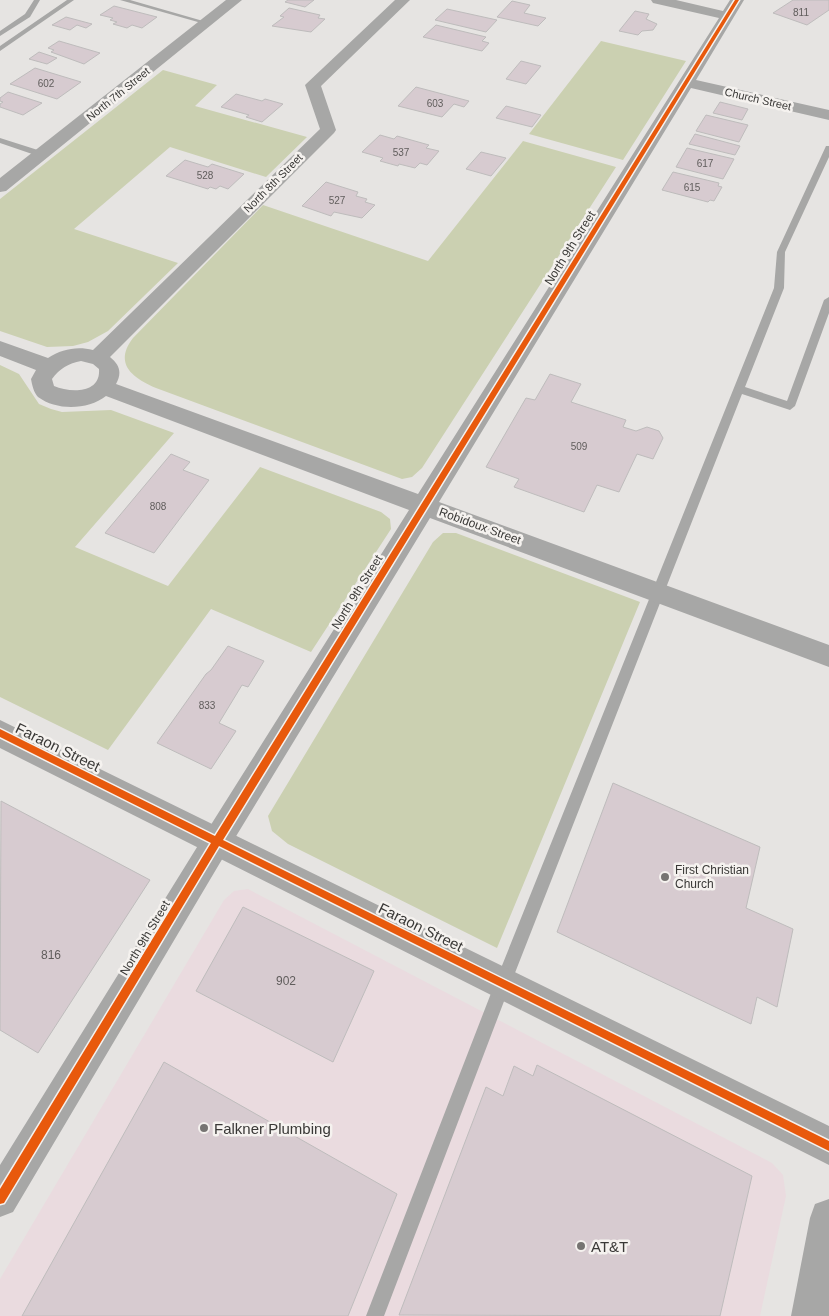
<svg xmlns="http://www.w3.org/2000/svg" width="829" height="1316" font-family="Arial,sans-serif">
<rect width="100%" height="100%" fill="#e6e4e2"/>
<path fill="#eadbdf" d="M 248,889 L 772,1163 L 783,1175 L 786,1196 L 760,1316 L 0,1316 L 0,1279 L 224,900 L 234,891 Z"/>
<path fill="#cbd0b1" d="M 601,41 L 686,61 L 623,160 L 529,134 Z
M 163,70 L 217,85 L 195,106 L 307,137 L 266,177 L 170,147 L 74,229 L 178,263 L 108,331 L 88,342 L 73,346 L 47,347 L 0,331 L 0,199 Z
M 523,141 L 616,167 L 422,468 L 412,477 L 402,479 L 156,388 C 133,378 113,364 133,338 L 263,205 L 428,261 Z
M 0,365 L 19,374 L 39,404 L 51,409 L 62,412 L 111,410 L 174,433 L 75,547 L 168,586 L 260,467 L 381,512 L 390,519 L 391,529 L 311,652 L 211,609 L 108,750 L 0,697 Z
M 443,533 L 456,533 L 640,602 L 497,948 L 288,844 L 272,831 L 268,816 L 433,542 Z"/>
<path fill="#d7cbd0" stroke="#bebcbc" d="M 288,0 L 314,0 L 305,7 L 285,2 Z
M 793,0 L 829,0 L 829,10 L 807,25 L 773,13 Z
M 512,1 L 530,5 L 524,13 L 546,18 L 538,26 L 497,17 Z
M 114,6 L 157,17 L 142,28 L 132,25 L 127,28 L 113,24 L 117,22 L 110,20 L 113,18 L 100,15 Z
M 289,8 L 320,15 L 318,18 L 325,19 L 311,32 L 272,26 L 284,17 L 280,16 Z
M 447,9 L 497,20 L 486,32 L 435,20 Z
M 635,11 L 649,14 L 646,19 L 657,24 L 653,30 L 642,31 L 638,35 L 619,31 Z
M 66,17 L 92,24 L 86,28 L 77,25 L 70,30 L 52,25 Z
M 436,25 L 486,37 L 482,41 L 489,43 L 482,51 L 423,37 Z
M 59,41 L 100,53 L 84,64 L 51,52 L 54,50 L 48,48 Z
M 39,52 L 57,58 L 47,64 L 29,59 Z
M 521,61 L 541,66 L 526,84 L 506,79 Z
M 35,68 L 81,82 L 57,99 L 10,84 Z
M 416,87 L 469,101 L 464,107 L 454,104 L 442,117 L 398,106 Z
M 8,92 L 42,103 L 23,115 L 0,107 L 0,104 L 3,102 L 0,101 L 0,98 Z
M 236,94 L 262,101 L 265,99 L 283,104 L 262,122 L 246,117 L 249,115 L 221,107 Z
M 720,102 L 748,109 L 742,120 L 713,113 Z
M 506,106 L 541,115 L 532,127 L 496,118 Z
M 706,115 L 748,125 L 739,142 L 696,131 Z
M 695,134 L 740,146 L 735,155 L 689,144 Z
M 380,135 L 394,139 L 397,136 L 429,145 L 426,148 L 439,151 L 427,165 L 420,163 L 415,168 L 399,164 L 398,166 L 380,161 L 383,158 L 362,152 Z
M 687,148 L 734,159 L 723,179 L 676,167 Z
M 481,152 L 506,158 L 491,176 L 466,169 Z
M 185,160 L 208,167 L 212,164 L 244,174 L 228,189 L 220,186 L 216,189 L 210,187 L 208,189 L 166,176 Z
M 673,172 L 719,183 L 718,186 L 722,187 L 714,201 L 710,200 L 708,202 L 662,190 Z
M 326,182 L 358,192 L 356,196 L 367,199 L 365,202 L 375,205 L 362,218 L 334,212 L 331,216 L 302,206 Z
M 550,374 L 581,384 L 571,402 L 626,420 L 623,427 L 636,431 L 647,427 L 659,431 L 663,438 L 653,459 L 637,454 L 619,492 L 597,485 L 584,512 L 514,487 L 519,479 L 486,467 L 526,398 L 535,400 Z
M 171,454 L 190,462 L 183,470 L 209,480 L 154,553 L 105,533 Z
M 228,646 L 264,661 L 248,687 L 242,685 L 219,723 L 236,731 L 211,769 L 157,743 L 206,674 L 211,670 Z
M 613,783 L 760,847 L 746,908 L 793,929 L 777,1007 L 757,997 L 751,1024 L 557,932 Z
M 1,801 L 150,880 L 38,1053 L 0,1030 Z
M 243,907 L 374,971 L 333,1062 L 196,991 Z
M 164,1062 L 397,1194 L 348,1316 L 22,1316 Z
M 537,1065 L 752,1176 L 720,1316 L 399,1315 L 486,1087 L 503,1096 L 514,1066 L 533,1076 Z"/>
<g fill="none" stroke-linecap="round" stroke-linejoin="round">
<path fill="#a7a7a6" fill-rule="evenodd" d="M 34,0 L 40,0 L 30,17 L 0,36 L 0,31 L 25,14 Z
M 67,0 L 74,0 L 0,51 L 0,46 Z
M 120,0 L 130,0 L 210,23 L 205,24 Z
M 0,138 L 44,152 L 45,154 L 38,156 L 0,143 Z
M 826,146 L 829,146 L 829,157 L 785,252 L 784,288 L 745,387 L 787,401 L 824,300 L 829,297 L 829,313 L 795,406 L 790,410 L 742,394 L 511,983 L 384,1316 L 366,1316 L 495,983 L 774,288 L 777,252 Z"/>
<path fill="#a7a7a6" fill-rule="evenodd" d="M 226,0 L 242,0 L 6,191 L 0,192 L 0,178 Z
M 395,0 L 410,0 L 321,86 L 336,130 L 334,133 L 110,357 C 120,365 122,373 116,384 L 418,494 L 719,18 L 653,3 L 651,0 L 676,0 L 723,11 L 730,0 L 744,0 L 696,80 L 829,110 L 829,120 L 691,88 L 439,502 L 829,645 L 829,667 L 430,518 L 227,851 L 13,1212 L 0,1217 L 0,1165 L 207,831 L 409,510 L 106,396 C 88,410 57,411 38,397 C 34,393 32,385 31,379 L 36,370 L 0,356 L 0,341 L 48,358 C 62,349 77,346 93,350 L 320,129 L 305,85 ZM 81,361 L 93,364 L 99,369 C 101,394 70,393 54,386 L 52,379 C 59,369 69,363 81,361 Z"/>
<path fill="#a7a7a6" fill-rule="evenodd" d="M 0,720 L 829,1126 L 829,1165 L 0,748 Z
M 829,1199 L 829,1316 L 791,1316 L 810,1218 L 815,1204 Z"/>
<defs>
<path id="cycleway" d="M 735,0 L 739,0 L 223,840 L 829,1141 L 829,1151 L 219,846 L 4,1203 L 0,1204 L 0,1189 L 211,843 L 0,737 L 0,729 L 215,836 Z"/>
</defs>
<use href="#cycleway" stroke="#f5f2ef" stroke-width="3"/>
<use href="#cycleway" fill="#e8590c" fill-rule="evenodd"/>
</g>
<g fill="#767472" stroke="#f5f2ef" stroke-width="2">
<circle cx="665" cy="877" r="5"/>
<circle cx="204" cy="1128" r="5"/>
<circle cx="581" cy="1246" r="5"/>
</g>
<g text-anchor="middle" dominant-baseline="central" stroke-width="5" stroke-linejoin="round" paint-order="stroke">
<g font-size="10" fill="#605d5c">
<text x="801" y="12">811</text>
<text x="46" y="83">602</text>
<text x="435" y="103">603</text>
<text x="401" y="152">537</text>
<text x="705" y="163">617</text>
<text x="205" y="175">528</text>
<text x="692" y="187">615</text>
<text x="337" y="200">527</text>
<text x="579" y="446">509</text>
<text x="158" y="506">808</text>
<text x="207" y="705">833</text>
</g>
<g font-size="11" fill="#393836" stroke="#f5f2ef">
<text transform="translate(118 94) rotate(-39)">North 7th Street</text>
<text transform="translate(758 99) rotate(13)">Church Street</text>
<text transform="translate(273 183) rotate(-45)">North 8th Street</text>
</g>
<g font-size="12" fill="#393836" stroke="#f5f2ef">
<text transform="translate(570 248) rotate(-58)">North 9th Street</text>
<text transform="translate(480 526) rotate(20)">Robidoux Street</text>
<text transform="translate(357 592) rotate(-58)">North 9th Street</text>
<text transform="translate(145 938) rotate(-59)">North 9th Street</text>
</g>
<g font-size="12" fill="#393836" stroke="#f5f2ef" text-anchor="start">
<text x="675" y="870">First Christian<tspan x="675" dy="14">Church</tspan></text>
</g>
<g font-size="12" fill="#605d5c">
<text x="51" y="955">816</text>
<text x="286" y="981">902</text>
</g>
<g font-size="15" fill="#393836" stroke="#f5f2ef">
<text transform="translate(58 747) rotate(26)">Faraon Street</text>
<text transform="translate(421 927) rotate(26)">Faraon Street</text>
</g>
<g font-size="15" fill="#393836" stroke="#f5f2ef" text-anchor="start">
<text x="214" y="1128">Falkner Plumbing</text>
<text x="591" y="1246">AT&amp;T</text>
</g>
</g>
</svg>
